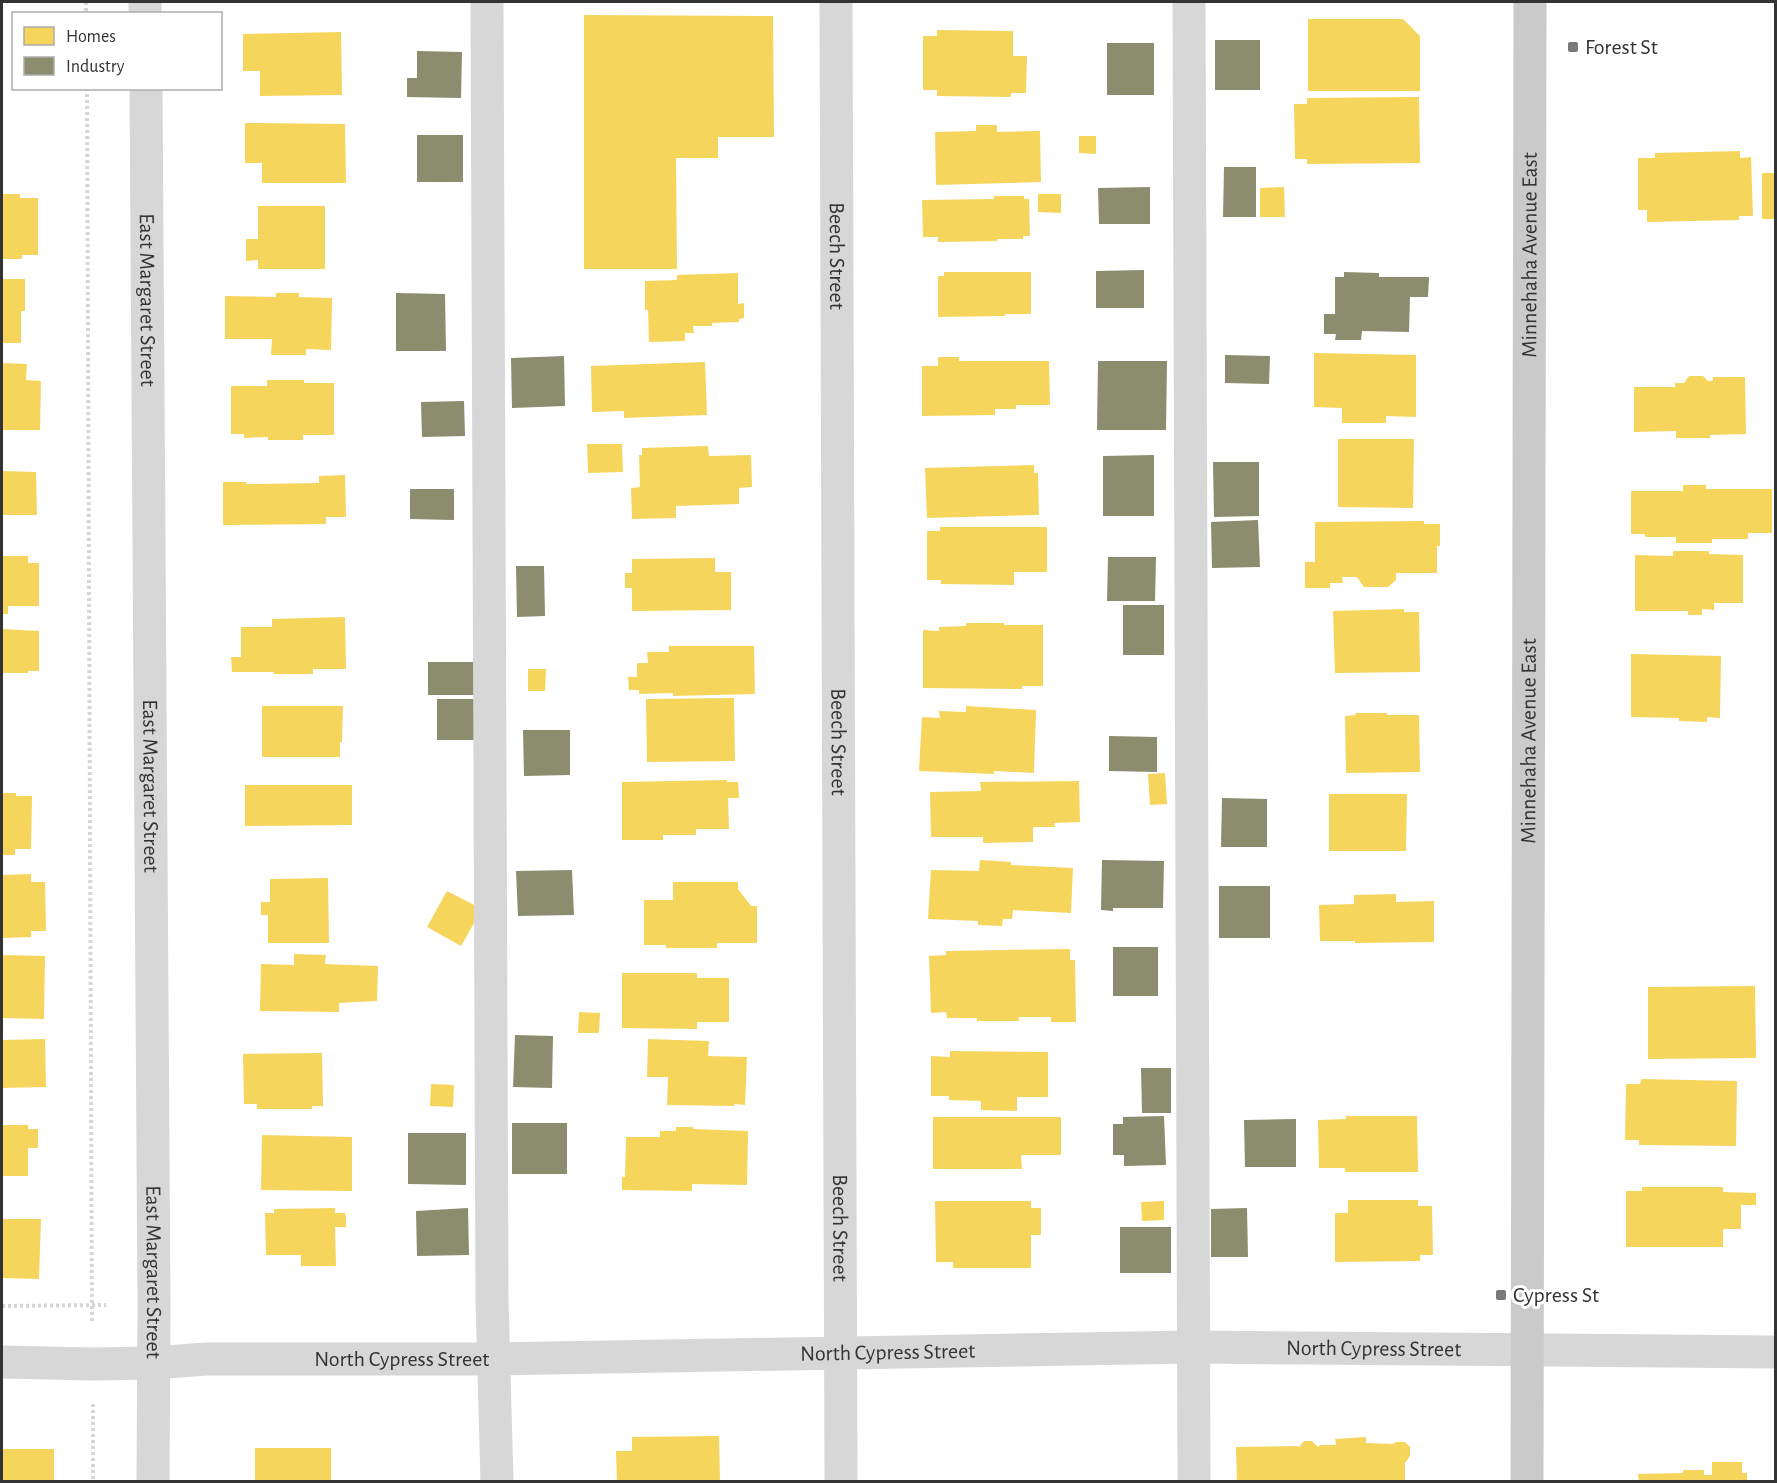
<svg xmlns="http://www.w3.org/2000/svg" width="1777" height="1483" font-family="'Alegreya Sans',sans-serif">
<rect width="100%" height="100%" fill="#fff"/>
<path fill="#f6d55c" d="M 584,15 L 773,16 L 774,137 L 718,137 L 718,158 L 676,158 L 677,269 L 584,269 Z
M 1308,19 L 1403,19 L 1420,36 L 1420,91 L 1308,91 Z
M 937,30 L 1013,31 L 1013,56 L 1027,56 L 1026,93 L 1011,93 L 1011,97 L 937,96 L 937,90 L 923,90 L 923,36 L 937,36 Z
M 341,32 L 342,95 L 260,96 L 260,71 L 243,71 L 243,34 Z
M 1419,97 L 1420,163 L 1307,164 L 1307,159 L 1295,159 L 1294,104 L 1307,104 L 1307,98 Z
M 245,123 L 345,124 L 346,183 L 262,183 L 262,163 L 245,163 Z
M 976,125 L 997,125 L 997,132 L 1040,131 L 1041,182 L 936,185 L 935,132 L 976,131 Z
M 1079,136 L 1096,136 L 1096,154 L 1079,153 Z
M 1740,151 L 1740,158 L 1751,157 L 1753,216 L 1739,216 L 1739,220 L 1647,222 L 1647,210 L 1638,210 L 1638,158 L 1655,158 L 1655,153 Z
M 1762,173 L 1776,173 L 1776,219 L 1762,219 Z
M 1284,187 L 1285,217 L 1260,217 L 1260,188 Z
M 2,194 L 20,194 L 20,198 L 38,198 L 38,255 L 22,255 L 22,259 L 2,259 Z
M 1038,194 L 1061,194 L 1061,213 L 1038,212 Z
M 994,196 L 1024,196 L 1024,199 L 1029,199 L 1030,236 L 1023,236 L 1023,239 L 997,239 L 997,241 L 938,242 L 938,237 L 923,237 L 922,200 L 994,199 Z
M 258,206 L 325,206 L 325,269 L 258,269 L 258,260 L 246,261 L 246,239 L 258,239 Z
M 944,272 L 1031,272 L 1031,314 L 1005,314 L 1005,316 L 938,317 L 938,276 L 944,276 Z
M 738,273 L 738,304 L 744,303 L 744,318 L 739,319 L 739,322 L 712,323 L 712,326 L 693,326 L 694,333 L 685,333 L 685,341 L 649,342 L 648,310 L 645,310 L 645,281 L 677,280 L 677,275 Z
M 2,279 L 25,279 L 25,311 L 21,311 L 21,343 L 2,343 Z
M 276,293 L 299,293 L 299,297 L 332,298 L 331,350 L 306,349 L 306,355 L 271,355 L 272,339 L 225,339 L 225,296 L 276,297 Z
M 1314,353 L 1416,355 L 1416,417 L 1386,416 L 1386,423 L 1342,423 L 1342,408 L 1314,407 Z
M 938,357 L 959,357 L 959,361 L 1049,361 L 1050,405 L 1016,405 L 1016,409 L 995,409 L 995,415 L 922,416 L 922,366 L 938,366 Z
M 705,362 L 707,415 L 624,418 L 624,411 L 592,412 L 591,366 Z
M 2,363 L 27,364 L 26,380 L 41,381 L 40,430 L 2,430 Z
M 1689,376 L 1703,376 L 1708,381 L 1713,381 L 1713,377 L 1745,377 L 1746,434 L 1710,435 L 1710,438 L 1676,438 L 1676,431 L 1634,432 L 1634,387 L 1675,387 L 1675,383 L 1684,383 Z
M 267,380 L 304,380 L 304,383 L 334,383 L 334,435 L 303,435 L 303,440 L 268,440 L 268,437 L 244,438 L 244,434 L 231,434 L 231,386 L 267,386 Z
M 1338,439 L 1414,439 L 1413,508 L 1338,507 Z
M 587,444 L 622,444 L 623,472 L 588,473 Z
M 708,446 L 709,456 L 751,455 L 752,487 L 739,488 L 739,504 L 676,506 L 676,518 L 632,519 L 631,488 L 640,487 L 639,455 L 642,455 L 642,448 Z
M 1034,465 L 1034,473 L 1038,473 L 1039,515 L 927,518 L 925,468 Z
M 2,471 L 36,472 L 37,515 L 2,515 Z
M 345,475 L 346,517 L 326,517 L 326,524 L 223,525 L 223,482 L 246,482 L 246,484 L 319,483 L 319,476 Z
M 1683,485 L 1706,485 L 1706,489 L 1772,489 L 1772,533 L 1748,533 L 1748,539 L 1712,539 L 1712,543 L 1676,543 L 1676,537 L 1645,537 L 1645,534 L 1631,534 L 1631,491 L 1683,491 Z
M 1424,521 L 1424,524 L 1440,524 L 1440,546 L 1437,546 L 1437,573 L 1396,573 L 1396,580 L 1388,587 L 1364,587 L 1357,577 L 1342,577 L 1343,583 L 1330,583 L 1330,588 L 1305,588 L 1305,562 L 1315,562 L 1315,522 Z
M 940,527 L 1047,527 L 1047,572 L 1014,572 L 1014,585 L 941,584 L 941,580 L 927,580 L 927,531 L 940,531 Z
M 1673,551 L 1709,551 L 1709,554 L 1743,555 L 1743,603 L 1714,603 L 1714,610 L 1702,609 L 1702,615 L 1688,615 L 1688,611 L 1635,611 L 1635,555 L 1673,556 Z
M 2,556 L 28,556 L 28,563 L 39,563 L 39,606 L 8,606 L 8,614 L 2,614 Z
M 715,558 L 715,572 L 731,572 L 731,610 L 632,611 L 632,588 L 625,588 L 625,573 L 632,573 L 632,559 Z
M 1404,609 L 1404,612 L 1419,612 L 1420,672 L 1335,673 L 1333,611 Z
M 345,617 L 346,669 L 313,669 L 313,674 L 274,674 L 274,672 L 232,672 L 231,657 L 241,657 L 241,627 L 272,627 L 272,619 Z
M 966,623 L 1004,623 L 1004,625 L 1043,625 L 1043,686 L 1022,686 L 1022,689 L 923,688 L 923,630 L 939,631 L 939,627 L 966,626 Z
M 2,629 L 39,631 L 39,671 L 28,671 L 28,673 L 2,673 Z
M 669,646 L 754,646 L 755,694 L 673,696 L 673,693 L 639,694 L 639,690 L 629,690 L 628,677 L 637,677 L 637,663 L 648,663 L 647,652 L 669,652 Z
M 1631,654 L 1721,656 L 1720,718 L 1707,717 L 1707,722 L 1679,721 L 1679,718 L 1631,717 Z
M 528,669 L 546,669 L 545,691 L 528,691 Z
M 734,698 L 735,761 L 647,762 L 646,699 Z
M 262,706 L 343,706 L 342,742 L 340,742 L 340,757 L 262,757 Z
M 966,706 L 1036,710 L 1034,773 L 994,771 L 994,774 L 919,771 L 922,717 L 940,718 L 939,711 L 966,712 Z
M 1355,713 L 1387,713 L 1387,715 L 1419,715 L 1420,772 L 1346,773 L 1345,716 L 1356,715 Z
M 1165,773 L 1167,804 L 1150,805 L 1148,774 Z
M 727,780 L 727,782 L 738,782 L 739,798 L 728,798 L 729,829 L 696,829 L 696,835 L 663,835 L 663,840 L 622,840 L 622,782 Z
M 1079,781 L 1080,822 L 1054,823 L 1055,827 L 1033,827 L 1033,842 L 983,843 L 983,837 L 931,837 L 930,792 L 981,791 L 980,782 Z
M 245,785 L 352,785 L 352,825 L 245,826 Z
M 2,793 L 16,793 L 16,796 L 32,796 L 31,849 L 15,849 L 15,855 L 2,855 Z
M 1329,794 L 1407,794 L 1406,851 L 1329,851 Z
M 980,860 L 1011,862 L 1011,865 L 1073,868 L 1071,913 L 1013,910 L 1012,919 L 1003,919 L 1002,926 L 978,925 L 978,921 L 928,919 L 931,870 L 979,871 Z
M 31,874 L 31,882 L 45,882 L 46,931 L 31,931 L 31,937 L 2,938 L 2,875 Z
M 328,878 L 329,943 L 268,943 L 268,915 L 261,915 L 261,902 L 270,902 L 270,879 Z
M 673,882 L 738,882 L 738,889 L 751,906 L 757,906 L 757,943 L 717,943 L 717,948 L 666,948 L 666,945 L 644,945 L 644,900 L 673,900 Z
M 447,891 L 482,909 L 461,946 L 427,927 Z
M 1396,894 L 1396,902 L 1434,901 L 1434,942 L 1355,943 L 1355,941 L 1320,941 L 1319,905 L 1354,904 L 1354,895 Z
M 1070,949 L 1070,960 L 1075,960 L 1076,1022 L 1051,1022 L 1051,1017 L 1019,1017 L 1019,1021 L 977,1021 L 977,1018 L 947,1018 L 946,1012 L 931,1013 L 929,956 L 946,955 L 946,951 Z
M 294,954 L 326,955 L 325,964 L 378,966 L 377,1001 L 339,1003 L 339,1012 L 260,1011 L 261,964 L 294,965 Z
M 2,955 L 45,956 L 44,1019 L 2,1018 Z
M 622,973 L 697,973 L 697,978 L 729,978 L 729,1022 L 697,1022 L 697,1029 L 622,1028 Z
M 1755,986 L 1756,1058 L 1648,1059 L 1648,987 Z
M 579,1012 L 600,1013 L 599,1033 L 578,1033 Z
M 45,1039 L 46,1087 L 2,1088 L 2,1040 Z
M 648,1039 L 709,1041 L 708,1056 L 747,1057 L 745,1105 L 734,1104 L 734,1106 L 667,1105 L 668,1077 L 647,1077 Z
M 950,1051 L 1048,1052 L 1048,1097 L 1017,1097 L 1017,1111 L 981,1110 L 981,1101 L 949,1100 L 949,1096 L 931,1096 L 931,1056 L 950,1057 Z
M 322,1053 L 323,1106 L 312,1106 L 312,1109 L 257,1109 L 257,1104 L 244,1104 L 243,1054 Z
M 1641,1079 L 1737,1081 L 1736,1146 L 1639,1145 L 1639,1140 L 1625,1140 L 1626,1084 L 1640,1084 Z
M 431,1084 L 454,1085 L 453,1107 L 430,1106 Z
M 1346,1116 L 1417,1116 L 1418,1172 L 1345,1172 L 1345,1168 L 1319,1168 L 1318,1120 L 1346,1119 Z
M 933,1117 L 1061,1117 L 1061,1155 L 1021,1155 L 1022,1169 L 933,1169 Z
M 2,1125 L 28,1125 L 28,1129 L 38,1129 L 38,1148 L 28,1148 L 28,1176 L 2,1176 Z
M 676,1127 L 693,1127 L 693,1129 L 748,1131 L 747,1185 L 692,1184 L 692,1191 L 622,1190 L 622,1177 L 625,1177 L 626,1137 L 660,1137 L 660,1131 L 676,1131 Z
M 262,1135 L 352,1137 L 352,1191 L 261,1190 Z
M 1642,1187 L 1723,1187 L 1723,1192 L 1756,1193 L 1756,1205 L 1741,1205 L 1741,1229 L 1723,1229 L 1723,1247 L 1626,1247 L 1626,1191 L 1642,1191 Z
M 1348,1200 L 1418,1200 L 1418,1206 L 1432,1206 L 1433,1255 L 1420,1255 L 1420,1261 L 1335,1262 L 1335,1213 L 1348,1213 Z
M 935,1201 L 1031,1201 L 1031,1208 L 1041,1208 L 1041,1235 L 1031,1235 L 1031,1268 L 953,1268 L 953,1262 L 936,1262 Z
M 1164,1201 L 1164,1220 L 1142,1221 L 1141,1202 Z
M 335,1208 L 335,1213 L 345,1213 L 346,1217 L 346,1227 L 335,1227 L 336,1266 L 301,1266 L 301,1255 L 266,1255 L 265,1213 L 274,1213 L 274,1209 Z
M 2,1219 L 41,1219 L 39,1279 L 2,1278 Z
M 719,1436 L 720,1482 L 617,1482 L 616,1451 L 632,1451 L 632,1437 Z
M 1366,1437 L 1366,1443 L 1393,1444 L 1396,1442 L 1405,1442 L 1410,1447 L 1410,1456 L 1405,1463 L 1405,1482 L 1237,1482 L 1236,1447 L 1297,1446 L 1299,1447 L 1304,1441 L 1312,1441 L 1318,1447 L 1320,1445 L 1336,1445 L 1335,1439 Z
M 255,1448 L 331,1448 L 331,1482 L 255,1482 Z
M 2,1449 L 54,1449 L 54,1482 L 2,1482 Z
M 1712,1462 L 1742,1462 L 1742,1473 L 1747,1473 L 1747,1482 L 1639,1482 L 1638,1474 L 1683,1473 L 1683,1470 L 1704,1470 L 1704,1475 L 1712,1475 Z"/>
<path fill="#8c8c6e" d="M 1215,40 L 1260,40 L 1260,90 L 1215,90 Z
M 1107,43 L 1154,43 L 1154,95 L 1107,95 Z
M 417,51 L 462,52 L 461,98 L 407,97 L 407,78 L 417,78 Z
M 417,135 L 463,135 L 463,182 L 417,182 Z
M 1224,167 L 1256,167 L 1256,217 L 1223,217 Z
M 1150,187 L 1150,224 L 1099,224 L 1098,188 Z
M 1144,270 L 1144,308 L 1096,308 L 1096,271 Z
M 1344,272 L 1379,273 L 1379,277 L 1429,277 L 1428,297 L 1410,297 L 1409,332 L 1362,331 L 1361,340 L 1335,340 L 1336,334 L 1324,334 L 1324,314 L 1335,314 L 1335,277 L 1344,277 Z
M 396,293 L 445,294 L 446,351 L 396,351 Z
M 1225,355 L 1270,356 L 1269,384 L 1225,383 Z
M 564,356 L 565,406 L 512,408 L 511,358 Z
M 1098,361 L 1167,361 L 1166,430 L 1097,430 Z
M 464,401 L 465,436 L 422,437 L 421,402 Z
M 1154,455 L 1154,516 L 1103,516 L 1103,456 Z
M 1213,462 L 1259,462 L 1259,516 L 1214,517 Z
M 410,489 L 454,489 L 454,520 L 410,519 Z
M 1258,520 L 1260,567 L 1212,568 L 1211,522 Z
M 1108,557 L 1156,557 L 1155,601 L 1107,601 Z
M 516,566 L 544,566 L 545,616 L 517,617 Z
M 1123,605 L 1164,605 L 1164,655 L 1123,655 Z
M 428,662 L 475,662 L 475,695 L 428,695 Z
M 437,699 L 475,699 L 475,740 L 437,740 Z
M 523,730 L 570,730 L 570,775 L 524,776 Z
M 1109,736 L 1157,737 L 1157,772 L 1109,771 Z
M 1222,798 L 1267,799 L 1267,847 L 1221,847 Z
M 1102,860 L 1164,861 L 1163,908 L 1113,908 L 1113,911 L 1101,910 Z
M 572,870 L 574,915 L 518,916 L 516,871 Z
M 1219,886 L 1270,886 L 1270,938 L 1219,938 Z
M 1113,947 L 1158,947 L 1158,996 L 1113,996 Z
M 515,1035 L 553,1036 L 552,1088 L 513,1087 Z
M 1141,1068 L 1171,1068 L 1171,1113 L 1142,1113 Z
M 1164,1116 L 1166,1165 L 1124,1166 L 1124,1155 L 1113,1155 L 1113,1124 L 1123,1124 L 1123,1117 Z
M 1296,1119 L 1296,1167 L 1245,1167 L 1244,1120 Z
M 512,1123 L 567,1123 L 567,1174 L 512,1174 Z
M 408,1133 L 466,1133 L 466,1185 L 408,1184 Z
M 468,1208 L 469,1255 L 417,1256 L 416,1211 Z
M 1247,1208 L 1248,1257 L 1211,1257 L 1211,1209 Z
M 1120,1227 L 1171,1227 L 1171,1273 L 1120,1273 Z"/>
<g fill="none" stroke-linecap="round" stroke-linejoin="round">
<path stroke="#d6d6d6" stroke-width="4" stroke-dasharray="3 3" stroke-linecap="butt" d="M 86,2 L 86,14
M 87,88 L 92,1322
M 2,1306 L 106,1305
M 93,1404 L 93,1482"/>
<g stroke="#d7d7d7" stroke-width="33">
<path d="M 145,2 L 145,14"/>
<path d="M 487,2 L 492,1300 L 497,1482"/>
<path id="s1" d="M 836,2 L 841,1482"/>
<path d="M 1189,2 L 1194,1482"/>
<path id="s2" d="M 146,88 L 154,1305 L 153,1482"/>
<path id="s3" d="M 2,1362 L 93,1364 L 153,1363 L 206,1359 L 494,1359 L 1194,1347 L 1776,1352"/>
</g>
<path stroke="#cacaca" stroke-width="33" id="s4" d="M 1527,1482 L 1530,2"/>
</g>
<g fill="#7a7a7a" stroke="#fff" stroke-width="2">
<rect x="1567" y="41" width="12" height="12" rx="3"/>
<rect x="1495" y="1289" width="12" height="12" rx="3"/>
</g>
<g text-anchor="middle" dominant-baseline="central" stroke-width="6" stroke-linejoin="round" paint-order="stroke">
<g font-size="22" fill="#333" stroke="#fff" text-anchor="start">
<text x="1585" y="47">Forest St</text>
<text x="1513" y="1295">Cypress St</text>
</g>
<g font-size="22" fill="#333" stroke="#fff">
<text stroke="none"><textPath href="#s1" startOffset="254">Beech Street</textPath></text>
<text stroke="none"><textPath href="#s4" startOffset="1227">Minnehaha Avenue East</textPath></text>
<text stroke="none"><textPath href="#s2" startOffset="212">East Margaret Street</textPath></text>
<text stroke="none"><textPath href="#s1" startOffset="740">Beech Street</textPath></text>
<text stroke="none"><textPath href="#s4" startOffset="741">Minnehaha Avenue East</textPath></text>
<text stroke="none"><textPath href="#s2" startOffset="698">East Margaret Street</textPath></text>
<text stroke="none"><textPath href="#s1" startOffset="1226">Beech Street</textPath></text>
<text stroke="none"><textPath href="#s2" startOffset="1184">East Margaret Street</textPath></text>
<text stroke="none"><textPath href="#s3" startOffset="1372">North Cypress Street</textPath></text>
<text stroke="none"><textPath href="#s3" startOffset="886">North Cypress Street</textPath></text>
<text stroke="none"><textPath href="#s3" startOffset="400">North Cypress Street</textPath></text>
</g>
</g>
<rect width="1777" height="1483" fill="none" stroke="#333333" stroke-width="6"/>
<rect x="12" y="12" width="210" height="78" fill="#ffffff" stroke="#adadad" stroke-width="1.5"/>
<rect x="24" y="27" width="30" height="18" fill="#f6d55c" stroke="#adadad" stroke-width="1.5"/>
<text x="66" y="42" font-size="18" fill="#333333">Homes</text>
<rect x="24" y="57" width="30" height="18" fill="#8c8c6e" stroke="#adadad" stroke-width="1.5"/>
<text x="66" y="72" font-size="18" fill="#333333">Industry</text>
</svg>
